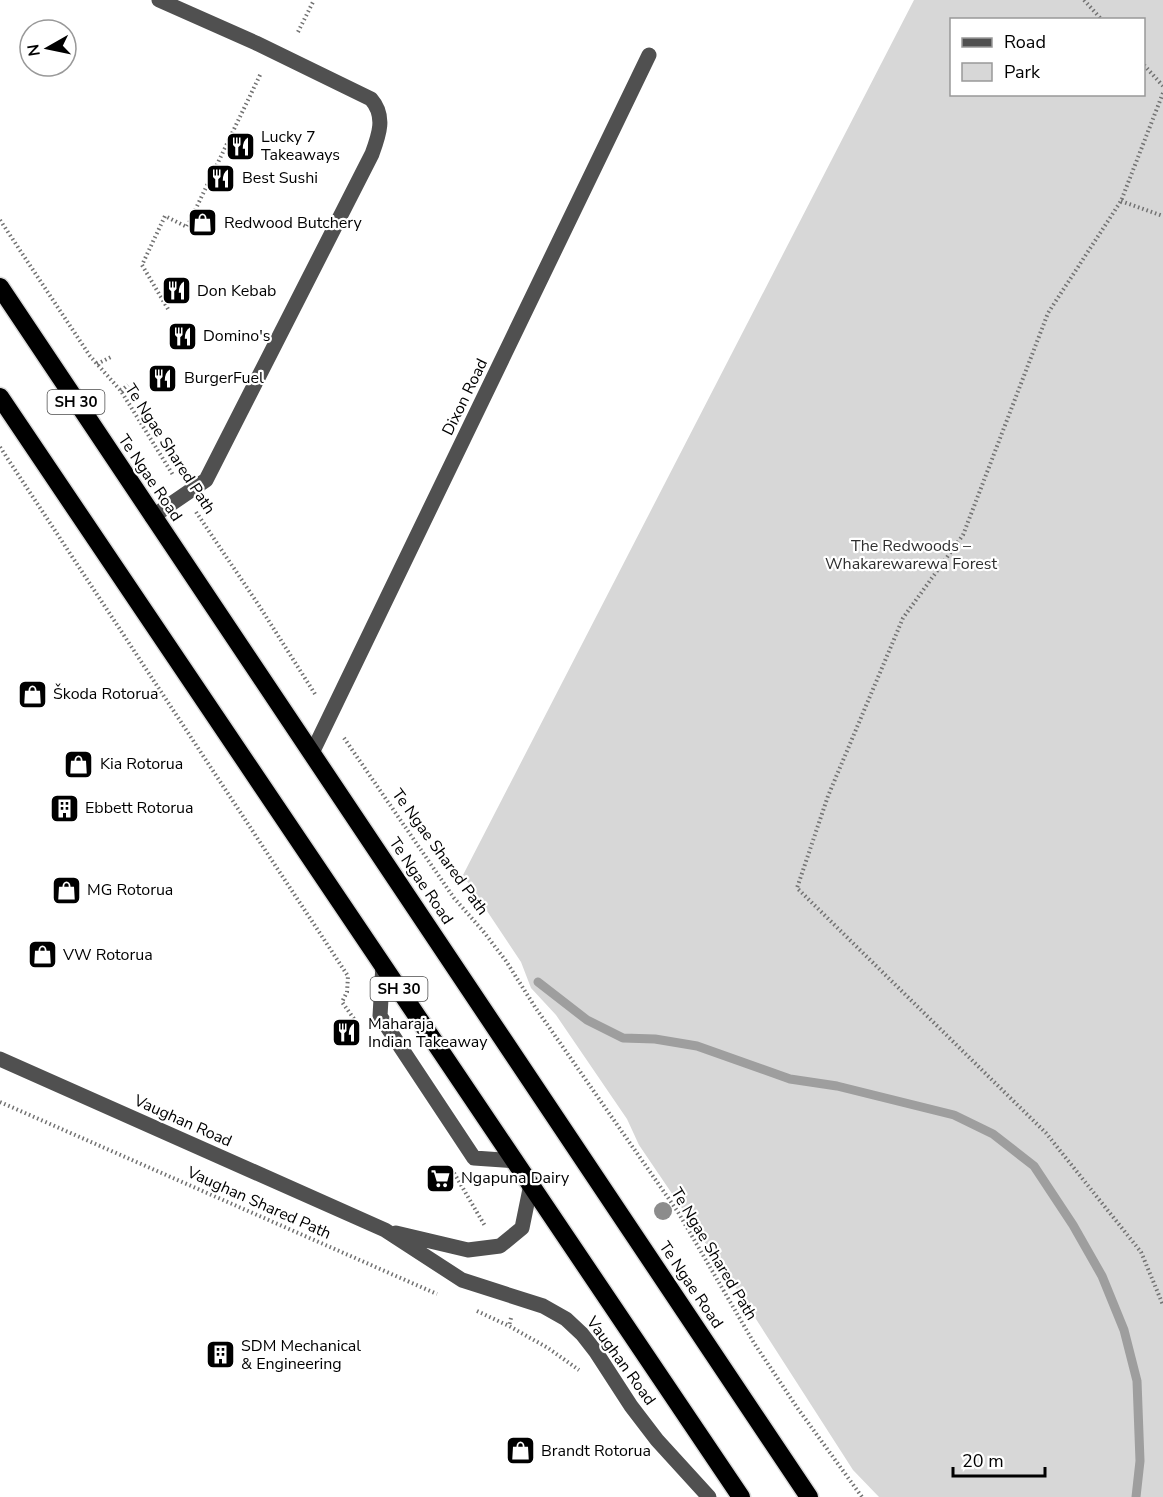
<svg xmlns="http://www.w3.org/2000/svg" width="1163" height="1497" font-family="'Nunito Sans',sans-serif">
<rect width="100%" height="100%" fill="#fff"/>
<path fill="#d7d7d7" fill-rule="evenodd" d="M 914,0 L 1163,0 L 1163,1497 L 879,1497 L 853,1470 L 736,1288 L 639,1145 L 627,1119 L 556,1015 L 531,988 L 521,962 L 463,875 ZM 952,20 L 1144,20 L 1144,94 L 952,94 Z"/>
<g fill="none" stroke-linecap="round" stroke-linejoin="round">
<path stroke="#9e9e9e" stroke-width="9" d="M 538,982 L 587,1020 L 623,1038 L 655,1039 L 697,1046 L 790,1079 L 837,1086 L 954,1115 L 993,1134 L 1034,1166 L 1073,1225 L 1102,1276 L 1124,1330 L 1137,1381 L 1140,1461 L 1136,1497"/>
<defs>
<path id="highway" d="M 0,287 L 809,1497
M 0,397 L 741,1497"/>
</defs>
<use href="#highway" stroke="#dbdbdb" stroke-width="21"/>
<path stroke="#727272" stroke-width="4" stroke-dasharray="1.5 3" stroke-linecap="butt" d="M 1084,0 L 1102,20
M 298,32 L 314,0
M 1144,65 L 1163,86
M 1163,93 L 1121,201 L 1048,313 L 963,535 L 903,618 L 828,796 L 797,888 L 1046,1133 L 1141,1252 L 1163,1305
M 1121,201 L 1163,216
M 0,220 L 90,356 L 121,391 L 173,475
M 168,309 L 142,265 L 165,216 L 187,227 L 261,73
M 97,364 L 111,357
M 121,391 L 128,385
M 0,447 L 348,976 L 347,992 L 342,1002 L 357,1023
M 196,512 L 258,604 L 315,694
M 344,738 L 454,898 L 483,931 L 506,961 L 535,1007 L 678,1212 L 754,1343 L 796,1406 L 862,1497
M 0,1102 L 437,1294
M 454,1173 L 485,1226
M 477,1311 L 509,1326
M 511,1318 L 509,1326 L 548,1348 L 579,1370"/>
<path stroke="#505050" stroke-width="15" d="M 152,517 L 206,480 L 372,154 C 379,135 386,116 371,99 L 256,43 L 159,0
M 312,753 L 649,55
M 383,964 L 380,1016 L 474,1158 L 516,1161
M 0,1059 L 385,1230 L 462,1280 L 543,1306 L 566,1319 L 582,1334 L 596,1352 L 631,1406 L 657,1440 L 709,1497
M 396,1233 L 468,1250 L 500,1246 L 522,1228 L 531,1184"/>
<use href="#highway" stroke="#000" stroke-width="18"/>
</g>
<circle fill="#8c8c8c" cx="663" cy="1211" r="9"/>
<defs>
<symbol id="restaurant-square" viewBox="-11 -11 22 22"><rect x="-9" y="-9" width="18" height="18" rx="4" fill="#000" stroke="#fff"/><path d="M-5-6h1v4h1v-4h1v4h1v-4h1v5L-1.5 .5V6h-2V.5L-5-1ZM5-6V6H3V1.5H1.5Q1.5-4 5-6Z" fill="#fff"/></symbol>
<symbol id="shop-square" viewBox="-11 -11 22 22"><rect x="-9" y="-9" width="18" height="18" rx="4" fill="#000" stroke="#fff"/><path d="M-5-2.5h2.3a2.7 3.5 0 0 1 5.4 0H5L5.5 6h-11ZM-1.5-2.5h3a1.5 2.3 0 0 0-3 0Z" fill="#fff"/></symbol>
<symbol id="building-square" viewBox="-11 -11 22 22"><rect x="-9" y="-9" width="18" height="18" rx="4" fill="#000" stroke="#fff"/><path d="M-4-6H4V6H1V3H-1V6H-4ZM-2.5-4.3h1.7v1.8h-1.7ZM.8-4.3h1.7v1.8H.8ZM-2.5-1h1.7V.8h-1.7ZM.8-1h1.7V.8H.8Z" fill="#fff"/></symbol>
<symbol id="supermarket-square" viewBox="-11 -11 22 22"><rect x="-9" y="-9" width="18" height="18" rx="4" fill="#000" stroke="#fff"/><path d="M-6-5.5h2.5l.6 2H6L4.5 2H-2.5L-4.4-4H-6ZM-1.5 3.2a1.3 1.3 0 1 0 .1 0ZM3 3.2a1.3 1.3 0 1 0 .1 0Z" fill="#fff"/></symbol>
</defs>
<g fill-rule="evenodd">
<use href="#restaurant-square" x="224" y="130" width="33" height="33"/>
<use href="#restaurant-square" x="204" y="162" width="33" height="33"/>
<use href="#shop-square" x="186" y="206" width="33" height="33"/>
<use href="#restaurant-square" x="160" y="274" width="33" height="33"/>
<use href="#restaurant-square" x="166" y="320" width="33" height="33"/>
<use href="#restaurant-square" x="146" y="362" width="33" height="33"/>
<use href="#shop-square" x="16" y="678" width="33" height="33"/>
<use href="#shop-square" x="62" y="748" width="33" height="33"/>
<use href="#building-square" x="48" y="792" width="33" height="33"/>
<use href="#shop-square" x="50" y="874" width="33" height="33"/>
<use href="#shop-square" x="26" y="938" width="33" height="33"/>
<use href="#restaurant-square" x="330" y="1016" width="33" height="33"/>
<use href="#supermarket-square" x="424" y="1162" width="33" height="33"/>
<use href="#building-square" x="204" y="1338" width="33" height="33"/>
<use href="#shop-square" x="504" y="1434" width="33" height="33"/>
</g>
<g text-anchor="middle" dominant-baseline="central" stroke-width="4.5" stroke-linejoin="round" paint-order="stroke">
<g fill="#fff" stroke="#4c4c4c" stroke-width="1.5">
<rect x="47.5" y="390" width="57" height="24" rx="4.5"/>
<rect x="370.5" y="977" width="57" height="24" rx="4.5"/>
</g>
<g font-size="15" font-weight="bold" fill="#000">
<text x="76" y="402">SH 30</text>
<text x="399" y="989">SH 30</text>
</g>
<g font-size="16" fill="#000" stroke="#fff" text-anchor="start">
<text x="261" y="137">Lucky 7<tspan x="261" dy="18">Takeaways</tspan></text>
<text x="242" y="178">Best Sushi</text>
<text x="224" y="223">Redwood Butchery</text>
<text x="197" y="291">Don Kebab</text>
<text x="203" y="336">Domino's</text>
<text x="184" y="378">BurgerFuel</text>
<text x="53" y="694">Škoda Rotorua</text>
<text x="100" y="764">Kia Rotorua</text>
<text x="85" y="808">Ebbett Rotorua</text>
<text x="87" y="890">MG Rotorua</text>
<text x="63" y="955">VW Rotorua</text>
<text x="368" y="1024">Maharaja<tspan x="368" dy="18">Indian Takeaway</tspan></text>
<text x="461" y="1178">Ngapuna Dairy</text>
<text x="241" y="1346">SDM Mechanical<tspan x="241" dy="18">&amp; Engineering</tspan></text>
<text x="541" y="1451">Brandt Rotorua</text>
</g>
<g font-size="16" fill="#000" stroke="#fff">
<text transform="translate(465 397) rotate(-64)">Dixon Road</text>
<text transform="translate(170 449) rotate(57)">Te Ngae Shared Path</text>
<text transform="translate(150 478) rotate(56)">Te Ngae Road</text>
<text transform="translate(440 852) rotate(54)">Te Ngae Shared Path</text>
<text transform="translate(421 881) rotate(56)">Te Ngae Road</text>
<text transform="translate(183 1121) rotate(24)">Vaughan Road</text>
<text transform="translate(259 1203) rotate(24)">Vaughan Shared Path</text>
<text transform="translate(714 1254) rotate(59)">Te Ngae Shared Path</text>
<text transform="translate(691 1285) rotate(56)">Te Ngae Road</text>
<text transform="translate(621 1361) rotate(54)">Vaughan Road</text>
</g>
<g font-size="16" fill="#2e2e2e" stroke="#fff">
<text x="911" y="546">The Redwoods –<tspan x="911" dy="18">Whakarewarewa Forest</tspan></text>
</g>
</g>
<rect x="950" y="18" width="195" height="78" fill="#ffffff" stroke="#999999" stroke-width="1.5"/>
<rect x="962" y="38" width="30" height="9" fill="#505050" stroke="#999999" stroke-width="1.5"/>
<text x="1004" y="48" font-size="18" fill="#000000">Road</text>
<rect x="962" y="63" width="30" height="18" fill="#d7d7d7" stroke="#999999" stroke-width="1.5"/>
<text x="1004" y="78" font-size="18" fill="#000000">Park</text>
<g transform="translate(48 48) rotate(261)"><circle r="28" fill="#ffffff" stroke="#999999" stroke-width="1.5"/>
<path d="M0-4.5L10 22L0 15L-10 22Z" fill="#000000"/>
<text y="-9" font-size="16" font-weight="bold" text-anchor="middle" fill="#000000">N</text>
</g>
<path d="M953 1467v9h92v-9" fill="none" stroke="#000000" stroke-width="3"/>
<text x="962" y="1467" font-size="18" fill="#000000" stroke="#ffffff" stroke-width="4.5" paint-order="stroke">20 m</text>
</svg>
